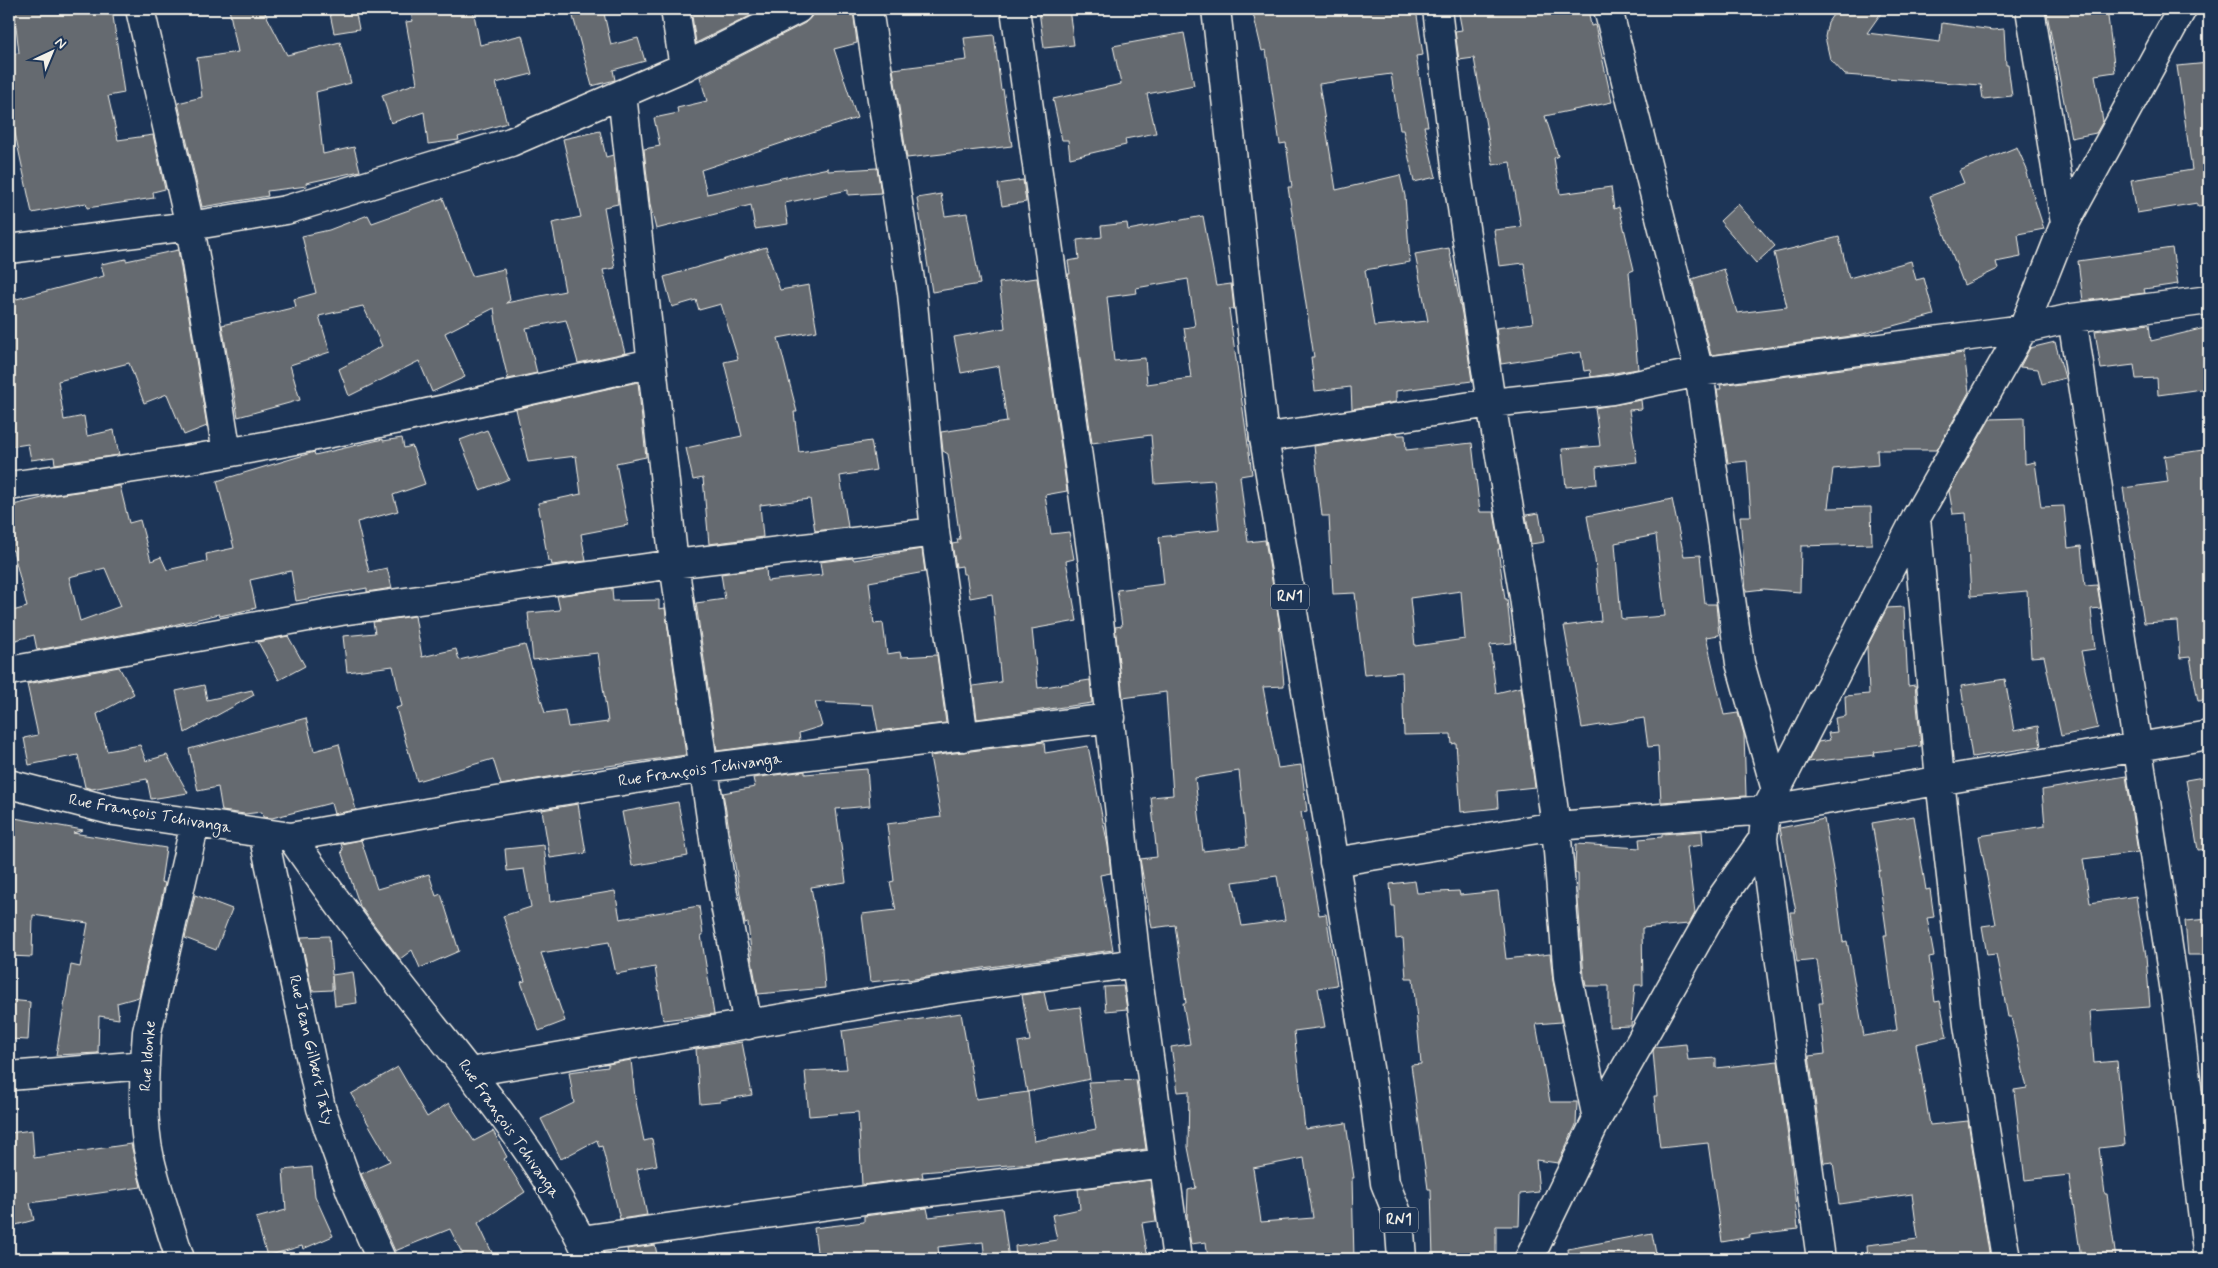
<svg xmlns="http://www.w3.org/2000/svg" width="2218" height="1268" font-family="Mynerve,sans-serif">
<rect width="100%" height="100%" fill="#1d3557"/>
<filter id="ink" filterUnits="userSpaceOnUse"><feTurbulence type="fractalNoise" baseFrequency=".02" numOctaves="2"/><feDisplacementMap in="SourceGraphic" scale="10" xChannelSelector="R" yChannelSelector="G"/><feConvolveMatrix kernelMatrix="1 2 1 2 8 2 1 2 1" color-interpolation-filters="sRGB"/></filter>
<g filter="url(#ink)">
<path fill="#656b70" stroke="#f4f1e8" fill-rule="evenodd" d="M 14,9 L 112,9 L 124,93 L 108,96 L 118,140 L 153,135 L 165,189 L 153,192 L 154,198 L 87,208 L 86,203 L 32,213 L 13,124 L 9,125 L 9,54 L 19,53 Z
M 229,9 L 263,9 L 287,55 L 340,42 L 351,83 L 316,92 L 323,154 L 354,147 L 360,171 L 306,183 L 307,186 L 267,191 L 268,196 L 202,207 L 178,103 L 202,97 L 197,58 L 238,52 Z
M 329,9 L 355,9 L 359,29 L 334,33 Z
M 435,9 L 473,9 L 480,45 L 522,35 L 532,74 L 496,83 L 507,123 L 458,137 L 459,140 L 428,144 L 424,112 L 391,123 L 382,95 L 417,83 L 406,22 L 413,21 L 411,13 Z
M 571,9 L 603,9 L 611,45 L 638,38 L 645,61 L 613,70 L 615,80 L 592,86 Z
M 691,9 L 764,9 L 696,43 Z
M 813,9 L 853,9 L 857,43 L 834,49 L 857,118 L 701,170 L 707,194 L 828,168 L 828,171 L 877,168 L 881,193 L 848,195 L 848,190 L 785,203 L 788,224 L 755,229 L 751,205 L 656,229 L 650,205 L 644,149 L 660,146 L 654,118 L 678,113 L 677,108 L 707,101 L 700,77 L 805,23 L 811,17 Z
M 1053,9 L 1069,9 L 1074,45 L 1044,48 L 1039,11 Z
M 1252,9 L 1416,9 L 1423,55 L 1416,56 L 1428,126 L 1424,126 L 1436,177 L 1414,182 L 1403,130 L 1400,130 L 1391,74 L 1319,84 L 1336,190 L 1400,175 L 1405,196 L 1410,262 L 1365,270 L 1374,326 L 1428,321 L 1415,254 L 1449,248 L 1462,314 L 1472,381 L 1396,391 L 1396,402 L 1352,409 L 1351,387 L 1315,391 L 1311,357 L 1314,357 L 1288,187 L 1292,187 L 1286,143 L 1280,144 L 1266,50 L 1262,51 Z
M 1458,9 L 1588,9 L 1591,26 L 1595,25 L 1612,102 L 1545,116 L 1558,156 L 1554,158 L 1560,194 L 1611,187 L 1614,209 L 1619,207 L 1634,270 L 1629,272 L 1638,369 L 1591,377 L 1590,370 L 1584,371 L 1581,352 L 1501,364 L 1496,328 L 1533,323 L 1524,263 L 1499,266 L 1494,230 L 1521,227 L 1510,162 L 1493,165 L 1474,58 L 1459,60 L 1455,31 L 1462,30 Z
M 1837,9 L 1884,9 L 1867,33 L 1940,42 L 1942,23 L 1993,30 L 2004,29 L 2006,65 L 2008,65 L 2012,96 L 1983,99 L 1981,85 L 1845,75 L 1830,59 L 1825,37 L 1828,22 Z
M 2046,9 L 2107,9 L 2115,72 L 2095,75 L 2103,121 L 2096,133 L 2071,138 Z
M 1184,33 L 1194,85 L 1147,94 L 1156,133 L 1125,139 L 1126,145 L 1070,158 L 1068,140 L 1062,140 L 1053,99 L 1121,84 L 1113,46 Z
M 994,35 L 1001,90 L 1003,89 L 1012,146 L 907,158 L 893,69 L 967,60 L 964,38 Z
M 2209,63 L 2209,205 L 2197,206 L 2197,203 L 2137,213 L 2131,180 L 2192,170 L 2177,66 Z
M 600,131 L 606,157 L 613,155 L 618,204 L 604,207 L 615,268 L 603,270 L 625,353 L 578,363 L 566,320 L 526,328 L 537,373 L 508,379 L 498,337 L 494,308 L 445,333 L 465,377 L 432,392 L 419,361 L 349,396 L 339,369 L 382,346 L 363,306 L 319,316 L 330,352 L 290,365 L 300,400 L 238,417 L 222,325 L 296,307 L 294,299 L 316,293 L 302,236 L 329,230 L 368,215 L 372,223 L 443,198 L 472,276 L 504,269 L 510,300 L 506,303 L 565,291 L 552,223 L 581,217 L 563,139 Z
M 2017,147 L 2028,172 L 2026,173 L 2044,229 L 2018,234 L 2021,257 L 1996,262 L 1998,269 L 1964,285 L 1930,196 L 1964,183 L 1959,171 Z
M 1023,180 L 1026,202 L 1002,206 L 998,184 Z
M 941,194 L 945,216 L 967,213 L 980,284 L 932,292 L 917,198 Z
M 1738,204 L 1775,246 L 1756,263 L 1720,221 Z
M 1203,216 L 1216,286 L 1231,284 L 1232,291 L 1234,309 L 1229,309 L 1252,474 L 1240,476 L 1248,542 L 1265,540 L 1279,621 L 1284,686 L 1263,687 L 1278,768 L 1301,765 L 1307,811 L 1301,812 L 1319,915 L 1326,914 L 1337,985 L 1318,988 L 1325,1027 L 1294,1031 L 1305,1129 L 1346,1123 L 1354,1178 L 1352,1178 L 1354,1259 L 1208,1259 L 1206,1242 L 1191,1244 L 1187,1221 L 1188,1190 L 1196,1188 L 1188,1147 L 1189,1091 L 1178,1092 L 1171,1047 L 1190,1044 L 1183,1003 L 1186,1003 L 1175,925 L 1152,928 L 1140,859 L 1157,857 L 1151,797 L 1173,795 L 1166,692 L 1123,698 L 1115,627 L 1122,626 L 1117,590 L 1164,584 L 1159,537 L 1219,530 L 1214,480 L 1155,484 L 1151,435 L 1092,443 L 1068,274 L 1070,274 L 1068,261 L 1079,259 L 1077,240 L 1102,237 L 1101,226 L 1127,223 L 1128,230 ZM 1188,279 L 1195,326 L 1184,328 L 1191,378 L 1147,384 L 1145,358 L 1114,361 L 1107,297 L 1137,293 L 1136,288 ZM 1239,771 L 1247,846 L 1203,851 L 1195,778 ZM 1277,876 L 1285,920 L 1242,926 L 1233,882 ZM 1304,1158 L 1313,1218 L 1261,1222 L 1253,1168 Z
M 1839,237 L 1849,278 L 1911,261 L 1916,280 L 1924,278 L 1934,315 L 1859,335 L 1711,355 L 1692,279 L 1724,269 L 1737,313 L 1787,307 L 1774,253 Z
M 766,247 L 780,290 L 809,285 L 817,331 L 778,338 L 797,412 L 794,412 L 799,452 L 871,441 L 876,470 L 840,476 L 848,527 L 815,531 L 810,499 L 760,505 L 763,537 L 709,544 L 703,478 L 693,480 L 686,448 L 742,436 L 724,362 L 738,359 L 721,304 L 699,310 L 696,300 L 672,307 L 664,277 Z
M 2172,248 L 2178,284 L 2144,289 L 2145,293 L 2083,301 L 2078,261 Z
M 178,250 L 207,426 L 184,435 L 167,394 L 144,403 L 129,363 L 58,381 L 64,420 L 84,416 L 87,436 L 114,430 L 119,455 L 55,464 L 54,457 L 31,460 L 28,444 L 9,447 L 9,301 L 104,276 L 101,264 L 126,259 L 126,261 Z
M 1037,278 L 1067,491 L 1045,495 L 1051,534 L 1069,532 L 1074,559 L 1066,561 L 1077,621 L 1032,629 L 1038,688 L 1090,680 L 1092,703 L 977,719 L 973,686 L 1001,682 L 992,594 L 970,598 L 966,574 L 963,574 L 962,566 L 956,567 L 952,544 L 958,543 L 957,539 L 960,539 L 948,454 L 943,451 L 941,432 L 1007,422 L 999,366 L 961,373 L 954,337 L 1005,328 L 999,283 Z
M 2149,324 L 2151,341 L 2209,327 L 2209,388 L 2158,395 L 2157,378 L 2136,379 L 2134,365 L 2101,369 L 2095,331 Z
M 2055,342 L 2065,378 L 2042,384 L 2038,369 L 2020,367 L 2030,348 Z
M 1964,353 L 1969,392 L 1937,450 L 1877,450 L 1878,465 L 1833,469 L 1828,508 L 1871,507 L 1872,544 L 1801,546 L 1800,592 L 1764,589 L 1746,591 L 1740,516 L 1751,516 L 1747,461 L 1728,463 L 1717,389 L 1721,389 L 1720,385 Z
M 638,382 L 646,457 L 616,463 L 628,525 L 581,534 L 586,561 L 552,565 L 551,561 L 548,561 L 538,503 L 581,494 L 576,456 L 528,462 L 516,409 Z
M 1641,400 L 1642,409 L 1629,410 L 1637,462 L 1596,467 L 1597,484 L 1566,487 L 1562,449 L 1600,446 L 1595,408 Z
M 2024,418 L 2025,464 L 2035,462 L 2041,507 L 2064,506 L 2068,548 L 2081,546 L 2085,586 L 2097,585 L 2101,608 L 2091,609 L 2095,649 L 2081,651 L 2098,728 L 2061,736 L 2044,656 L 2031,657 L 2027,591 L 1971,596 L 1966,513 L 1953,514 L 1949,491 L 1990,419 Z
M 487,430 L 509,479 L 480,490 L 460,440 Z
M 1397,433 L 1398,435 L 1405,435 L 1406,450 L 1472,443 L 1480,512 L 1494,512 L 1500,549 L 1498,549 L 1505,599 L 1507,599 L 1512,643 L 1490,645 L 1496,693 L 1521,687 L 1535,787 L 1497,791 L 1498,808 L 1461,812 L 1456,743 L 1452,744 L 1451,734 L 1404,735 L 1402,672 L 1364,675 L 1355,593 L 1333,594 L 1329,516 L 1322,516 L 1314,446 ZM 1461,591 L 1465,639 L 1415,646 L 1410,598 Z
M 402,438 L 404,448 L 412,446 L 425,484 L 393,495 L 398,511 L 357,522 L 369,572 L 387,568 L 392,588 L 367,592 L 367,588 L 296,601 L 291,571 L 250,580 L 256,608 L 220,616 L 219,614 L 169,626 L 37,650 L 34,635 L 9,642 L 9,612 L 27,607 L 13,550 L 9,551 L 9,506 L 55,495 L 120,486 L 129,523 L 140,520 L 151,561 L 161,557 L 167,570 L 207,561 L 206,554 L 234,548 L 217,481 L 311,453 L 314,452 L 315,455 L 383,439 L 383,441 ZM 105,568 L 121,606 L 80,621 L 69,577 Z
M 2209,449 L 2209,700 L 2198,701 L 2190,657 L 2180,658 L 2177,621 L 2144,623 L 2123,488 L 2168,482 L 2164,456 Z
M 1672,499 L 1684,556 L 1700,555 L 1705,604 L 1716,604 L 1719,635 L 1706,637 L 1724,715 L 1738,713 L 1744,734 L 1746,796 L 1661,802 L 1658,746 L 1648,747 L 1644,718 L 1582,728 L 1564,626 L 1601,621 L 1595,560 L 1587,516 ZM 1656,535 L 1665,616 L 1624,619 L 1621,618 L 1615,543 Z
M 1539,513 L 1544,542 L 1531,544 L 1526,515 Z
M 922,549 L 925,572 L 869,582 L 874,624 L 883,623 L 887,654 L 900,652 L 901,657 L 937,655 L 946,723 L 878,731 L 873,705 L 815,702 L 822,726 L 799,733 L 800,740 L 717,751 L 696,603 L 725,599 L 721,574 L 766,568 L 767,581 L 822,575 L 820,562 L 853,558 L 854,560 Z
M 612,588 L 613,601 L 659,600 L 659,609 L 665,608 L 686,755 L 572,771 L 572,773 L 501,785 L 493,759 L 417,781 L 396,708 L 402,706 L 393,666 L 347,672 L 343,636 L 375,633 L 373,622 L 415,616 L 422,657 L 456,649 L 459,660 L 525,645 L 545,713 L 565,710 L 568,727 L 608,722 L 598,653 L 533,660 L 528,613 L 560,610 L 557,596 Z
M 1904,607 L 1908,686 L 1915,685 L 1921,746 L 1874,752 L 1875,755 L 1808,762 L 1818,742 L 1830,740 L 1828,733 L 1837,732 L 1835,718 L 1846,716 L 1845,696 L 1869,694 L 1867,647 L 1887,608 Z
M 288,636 L 305,666 L 279,680 L 258,642 Z
M 119,667 L 134,694 L 97,714 L 107,751 L 140,745 L 146,761 L 167,755 L 188,793 L 151,799 L 147,779 L 92,789 L 85,787 L 78,755 L 29,765 L 24,738 L 38,735 L 27,684 Z
M 2005,679 L 2014,731 L 2038,726 L 2041,746 L 1972,757 L 1961,686 Z
M 204,685 L 207,700 L 252,690 L 254,695 L 185,733 L 176,691 Z
M 306,718 L 314,751 L 339,744 L 356,810 L 334,814 L 331,803 L 272,818 L 263,817 L 262,812 L 245,814 L 222,811 L 218,787 L 198,791 L 189,749 Z
M 1044,742 L 1045,753 L 1088,746 L 1108,846 L 1111,873 L 1100,875 L 1113,950 L 983,968 L 908,980 L 908,978 L 870,982 L 862,914 L 896,910 L 890,882 L 894,881 L 887,824 L 941,817 L 930,756 Z
M 867,769 L 870,806 L 836,809 L 846,882 L 811,887 L 822,949 L 825,988 L 758,994 L 752,961 L 748,923 L 745,924 L 723,793 L 755,787 L 753,778 L 805,771 L 805,774 Z
M 2126,776 L 2138,852 L 2083,859 L 2090,903 L 2136,896 L 2146,956 L 2150,1007 L 2090,1011 L 2094,1063 L 2117,1061 L 2125,1145 L 2099,1148 L 2105,1194 L 2107,1194 L 2116,1259 L 2081,1259 L 2069,1175 L 2025,1180 L 2014,1090 L 2027,1088 L 2011,1017 L 2008,1017 L 1996,954 L 1987,955 L 1982,926 L 1996,924 L 1979,836 L 2045,826 L 2042,790 Z
M 2209,776 L 2209,849 L 2198,850 L 2186,780 Z
M 678,802 L 688,856 L 632,866 L 622,812 Z
M 578,804 L 586,853 L 550,858 L 542,810 Z
M 1914,816 L 1926,890 L 1930,889 L 1934,917 L 1927,918 L 1934,956 L 1929,957 L 1935,1002 L 1940,1001 L 1947,1037 L 1916,1044 L 1930,1125 L 1968,1121 L 1990,1259 L 1868,1259 L 1867,1245 L 1918,1239 L 1912,1194 L 1839,1204 L 1833,1162 L 1824,1163 L 1809,1056 L 1825,1054 L 1819,1003 L 1823,1003 L 1817,960 L 1797,962 L 1790,912 L 1796,912 L 1780,828 L 1824,819 L 1836,887 L 1843,942 L 1847,941 L 1864,1036 L 1897,1030 L 1884,935 L 1887,935 L 1878,871 L 1880,871 L 1872,823 Z
M 9,817 L 83,830 L 73,833 L 166,848 L 161,882 L 165,883 L 139,997 L 117,1003 L 119,1019 L 99,1016 L 98,1053 L 56,1055 L 71,965 L 80,967 L 88,923 L 33,915 L 32,957 L 9,956 Z
M 1702,831 L 1703,845 L 1687,847 L 1695,913 L 1689,924 L 1642,928 L 1643,985 L 1635,985 L 1631,1026 L 1609,1027 L 1609,986 L 1586,986 L 1584,976 L 1578,900 L 1578,873 L 1575,873 L 1575,867 L 1576,844 L 1640,848 L 1639,839 L 1662,837 L 1662,834 Z
M 361,840 L 377,889 L 429,874 L 436,896 L 441,894 L 459,951 L 420,968 L 412,950 L 400,959 L 360,906 L 341,851 L 343,850 L 341,844 Z
M 544,845 L 550,902 L 615,891 L 620,919 L 699,906 L 703,935 L 701,935 L 714,1014 L 663,1020 L 655,967 L 616,974 L 609,942 L 541,953 L 565,1021 L 539,1031 L 521,982 L 525,981 L 503,916 L 531,907 L 524,869 L 507,871 L 505,849 Z
M 1415,881 L 1417,893 L 1459,891 L 1460,895 L 1498,891 L 1506,959 L 1550,954 L 1553,981 L 1561,1022 L 1536,1024 L 1550,1102 L 1577,1102 L 1576,1125 L 1558,1163 L 1536,1160 L 1539,1192 L 1520,1194 L 1519,1226 L 1496,1226 L 1496,1259 L 1433,1259 L 1431,1189 L 1428,1189 L 1411,1065 L 1421,1064 L 1413,978 L 1406,978 L 1403,938 L 1396,939 L 1394,906 L 1392,906 L 1390,884 Z
M 195,895 L 232,909 L 216,950 L 185,938 Z
M 2209,919 L 2209,955 L 2188,955 L 2185,921 Z
M 329,936 L 332,975 L 353,972 L 357,1003 L 335,1006 L 332,976 L 332,990 L 312,991 L 301,937 Z
M 1123,986 L 1127,1009 L 1106,1011 L 1104,987 Z
M 1044,992 L 1048,1011 L 1080,1007 L 1090,1079 L 1027,1092 L 1018,1043 L 1030,1041 L 1022,995 Z
M 9,1000 L 30,1002 L 28,1040 L 9,1039 Z
M 961,1013 L 976,1099 L 1028,1092 L 1034,1141 L 1096,1129 L 1088,1082 L 1136,1080 L 1146,1149 L 1046,1162 L 922,1172 L 923,1177 L 862,1185 L 858,1112 L 809,1116 L 805,1071 L 847,1069 L 842,1031 Z
M 742,1042 L 752,1095 L 720,1100 L 720,1102 L 700,1104 L 696,1049 Z
M 1686,1044 L 1688,1060 L 1716,1058 L 1716,1068 L 1778,1061 L 1792,1167 L 1798,1229 L 1749,1235 L 1750,1237 L 1722,1242 L 1708,1143 L 1660,1148 L 1654,1096 L 1657,1096 L 1653,1051 L 1655,1047 Z
M 631,1060 L 635,1097 L 644,1141 L 652,1139 L 657,1165 L 637,1169 L 647,1215 L 620,1219 L 602,1146 L 599,1147 L 597,1140 L 561,1159 L 541,1119 L 574,1103 L 569,1072 L 608,1067 L 608,1064 Z
M 398,1067 L 427,1117 L 449,1103 L 474,1141 L 493,1131 L 507,1157 L 504,1159 L 525,1192 L 478,1223 L 495,1259 L 465,1259 L 450,1229 L 395,1251 L 361,1174 L 390,1161 L 351,1094 Z
M 32,1130 L 34,1158 L 131,1144 L 141,1187 L 30,1203 L 34,1220 L 9,1227 L 9,1133 Z
M 312,1167 L 315,1196 L 333,1236 L 303,1249 L 302,1246 L 267,1256 L 256,1218 L 286,1210 L 283,1170 Z
M 1150,1180 L 1156,1221 L 1142,1223 L 1148,1259 L 1016,1259 L 1015,1246 L 1057,1240 L 1052,1215 L 1080,1209 L 1078,1189 Z
M 927,1208 L 929,1217 L 1002,1208 L 1009,1259 L 985,1259 L 983,1242 L 938,1247 L 939,1256 L 911,1259 L 818,1259 L 814,1228 L 864,1222 L 864,1216 Z
M 1652,1233 L 1657,1259 L 1569,1259 L 1568,1249 Z
M 655,1245 L 658,1259 L 629,1259 L 627,1249 Z"/>
<g fill="none" stroke-linecap="round" stroke-linejoin="round">
<defs>
<path id="minor" d="M 140,9 L 190,226 L 227,453
M 675,9 L 684,67
M 868,9 L 912,293 L 935,532 L 964,737
M 1015,9 L 1093,564 L 1136,963 L 1177,1259
M 1437,9 L 1456,167 L 1491,403 L 1524,597 L 1556,826 L 1568,978 L 1597,1119
M 1608,9 L 1699,372 L 1740,663 L 1776,790
M 2030,9 L 2065,223
M 622,94 L 674,564 L 719,873 L 748,1025
M 9,249 L 190,226 L 286,210 L 511,142 L 684,67 L 798,9
M 2072,318 L 2177,1005 L 2208,1259
M 1264,438 L 1491,403 L 1612,390 L 1699,372 L 2023,329 L 2072,318 L 2209,300
M 9,486 C 81,476 154,466 226,453 C 369,428 510,394 652,363
M 1916,518 L 1940,780 L 1968,1025 L 2006,1259
M 9,671 L 341,611 L 674,564 L 935,532
M 9,784 L 114,811 L 291,837 L 460,807 L 704,768 L 1111,718
M 263,833 L 321,1108 L 351,1192 L 381,1259
M 291,837 C 332,897 375,953 420,1010 C 483,1089 548,1167 590,1259
M 1334,862 L 1556,826 L 1766,810 L 2209,735
M 470,1072 L 946,990 L 1136,963
M 9,1076 L 145,1065
M 581,1240 L 865,1200 L 1164,1163
M 180,1259 C 170,1226 158,1193 150,1159 C 141,1121 144,1071 147,1032 L 195,823
M 1529,1259 L 1597,1119 L 1720,900 L 1763,839
M 1821,1259 L 1763,839 L 1766,810 L 1916,518 L 2023,329 L 2065,223 L 2182,9"/>
<path id="trunk" d="M 1216,9 L 1264,438 L 1375,1104 L 1385,1183 L 1399,1218 L 1402,1259"/>
</defs>
<use href="#minor" stroke="#f4f1e8" stroke-width="31"/>
<use href="#trunk" stroke="#f4f1e8" stroke-width="31"/>
<use href="#minor" stroke="#1d3557" stroke-width="28"/>
<use href="#trunk" stroke="#1d3557" stroke-width="28"/>
</g>
</g>
<g text-anchor="middle" dominant-baseline="central" stroke-width="4.5" stroke-linejoin="round" paint-order="stroke">
<g fill="#1d3557" stroke="#b4b9bc" stroke-width="1">
<rect x="1271" y="584.5" width="38" height="25" rx="4"/>
<rect x="1380" y="1207.5" width="38" height="25" rx="4"/>
</g>
<g font-size="15" font-weight="bold" fill="#f4f1e8">
<text x="1290" y="597">RN1</text>
<text x="1399" y="1220">RN1</text>
</g>
<g font-size="16" fill="#f4f1e8" stroke="#1d3557">
<text transform="translate(700 770) rotate(-8)">Rue François Tchivanga</text>
<text transform="translate(150 814) rotate(10)">Rue François Tchivanga</text>
<text transform="translate(311 1050) rotate(77)">Rue Jean Gilbert Taty</text>
<text transform="translate(148 1056) rotate(-86)">Rue Idonke</text>
<text transform="translate(509 1129) rotate(55)">Rue François Tchivanga</text>
</g>
</g>
<rect width="2218" height="1268" fill="none" stroke="#1d3557" stroke-width="30"/>
<rect x="15" y="15" width="2188" height="1238" fill="none" stroke="#f4f1e8" stroke-width="2" filter="url(#ink)"/>
<g transform="translate(52 52) rotate(44)" stroke="#1d3557" stroke-width="4" paint-order="stroke">
<path d="M0-4L9 19L0 12L-9 19Z" fill="#f4f1e8"/>
<text y="-8" font-size="14" font-weight="bold" text-anchor="middle" fill="#f4f1e8">N</text>
</g>
</svg>
